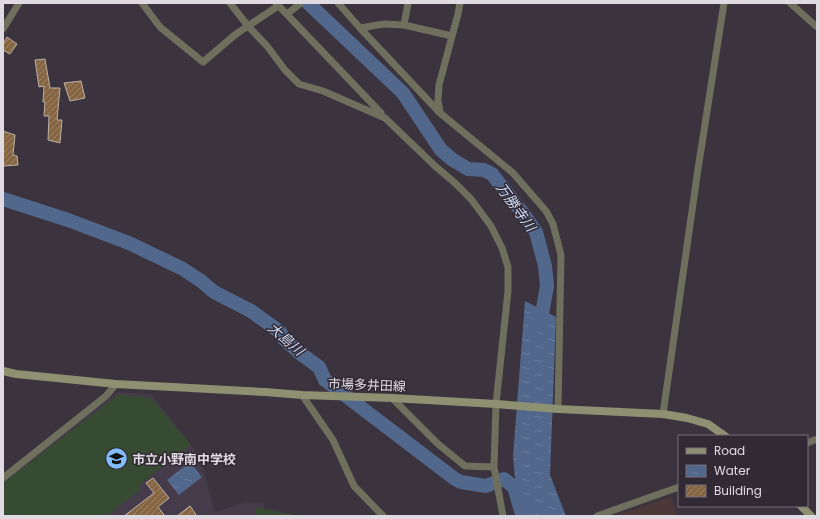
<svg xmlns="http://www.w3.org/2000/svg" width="820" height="519" font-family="Poppins,'Noto Sans JP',sans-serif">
<defs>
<pattern id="water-ripples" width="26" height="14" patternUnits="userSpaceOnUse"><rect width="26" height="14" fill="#52678c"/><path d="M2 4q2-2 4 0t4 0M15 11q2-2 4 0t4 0" fill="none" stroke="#6b7c9c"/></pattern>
<pattern id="building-hatch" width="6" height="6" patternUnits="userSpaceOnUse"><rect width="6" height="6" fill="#856542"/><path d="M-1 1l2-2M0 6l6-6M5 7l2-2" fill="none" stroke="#9c8266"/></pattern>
</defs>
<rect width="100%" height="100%" fill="#3b333e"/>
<path fill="#4d3838" d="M 671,497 L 677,516 L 614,516 Z"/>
<path fill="#463b4b" d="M 118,392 L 151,394 L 198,454 L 202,465 L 215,512 L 243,503 L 265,503 L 263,509 L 300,516 L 3,516 L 3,481 Z"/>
<path fill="#374b32" d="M 119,394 L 151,398 L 191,445 L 139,485 L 141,489 L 107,516 L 3,516 L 3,483 Z
M 256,507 L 300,516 L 255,516 Z"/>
<path fill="url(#water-ripples)" d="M 525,301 L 556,317 L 550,475 L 566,516 L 519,516 L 518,513 L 513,456 Z
M 190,462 L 202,477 L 179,495 L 167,480 Z"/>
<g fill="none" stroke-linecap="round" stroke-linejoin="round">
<path stroke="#52678c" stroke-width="14" d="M 308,3 L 403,93 L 441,150 L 453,160 L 468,169 L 484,170 L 492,174 L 522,212 L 536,232 L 545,266 L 547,286 L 542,314 L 535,326
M 3,199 L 68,220 L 129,243 L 183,269 L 201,281 L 214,292 L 251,311 L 280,332 L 284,339 L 301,354 L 319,367 L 325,380 L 455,479 L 461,482 L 486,486 L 504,479 L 514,487 L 521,511 L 528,516"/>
</g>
<path fill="url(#building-hatch)" stroke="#bdb2a6" d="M 7,37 L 17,44 L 10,54 L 3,50 L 3,44 Z
M 45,59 L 50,88 L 60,88 L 57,120 L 62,120 L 60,143 L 48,140 L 49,116 L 44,116 L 45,102 L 43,102 L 44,86 L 39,87 L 35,60 Z
M 81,81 L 85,98 L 70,101 L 64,83 Z
M 3,131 L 15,135 L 13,155 L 17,156 L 18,165 L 3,166 Z
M 153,478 L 169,498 L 158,507 L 165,516 L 124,516 L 154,493 L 146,483 Z
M 190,506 L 197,516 L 177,516 Z"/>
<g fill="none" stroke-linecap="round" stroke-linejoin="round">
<path stroke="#6e705d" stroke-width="7" d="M 142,3 L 160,27 L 203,62 L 236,34 L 278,6
M 230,3 L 248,26 L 267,46 L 285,70 L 299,84 L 323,91 L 385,118 L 435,166 L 455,183 L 471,199 L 491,226 L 502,248 L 508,267 L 508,291 L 496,404 L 494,467 L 503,516
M 276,3 L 381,113
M 338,3 L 360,28 L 440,113 L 513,173 L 546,211 L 553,224 L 561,255 L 558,409
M 790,3 L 817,27
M 287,14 L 301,3
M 404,25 L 408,3
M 360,28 L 384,24 L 404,25 L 452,36
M 3,29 L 19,3
M 440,112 L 438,101 L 439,85 L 458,14 L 460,3
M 302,395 L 333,440 L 354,486 L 383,516
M 392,398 L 438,444 L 465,466 L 494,467
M 663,414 L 698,169 L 724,3
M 807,443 L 817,439
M 3,478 L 106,396 L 116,384
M 597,516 L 679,487"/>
<path stroke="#8d9071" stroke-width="8" d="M 3,371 L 16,374 L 116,384 L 265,392 L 302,395 L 392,398 L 496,404 L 558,409 L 663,414 L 687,418 L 708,424 L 725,436
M 801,506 L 811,516"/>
</g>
<defs>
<symbol id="school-disc" viewBox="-11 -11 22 22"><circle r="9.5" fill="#80bdfa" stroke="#312934"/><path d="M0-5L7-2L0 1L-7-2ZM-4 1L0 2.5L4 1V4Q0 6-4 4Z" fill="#111"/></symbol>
</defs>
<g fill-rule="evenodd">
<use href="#school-disc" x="104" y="446" width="25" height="25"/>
</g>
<g text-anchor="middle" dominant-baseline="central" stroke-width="3" stroke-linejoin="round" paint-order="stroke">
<g font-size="13" fill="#e0dbe2" stroke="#312934">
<text transform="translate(367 385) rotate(2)">市場多井田線</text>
</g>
<g font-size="13" font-weight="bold" fill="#e0dbe2" stroke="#312934" text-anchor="start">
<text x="132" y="459">市立小野南中学校</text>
</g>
<g font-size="14" font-style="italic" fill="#cddbf4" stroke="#312934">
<text transform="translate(516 207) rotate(54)">万勝寺川</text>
<text transform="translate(286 339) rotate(41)">大島川</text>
</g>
</g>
<rect width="820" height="519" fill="none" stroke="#e0dbe2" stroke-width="8"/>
<rect x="678" y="435" width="130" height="72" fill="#312934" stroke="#77707a"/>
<rect x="686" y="448" width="20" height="6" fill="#8d9071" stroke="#77707a"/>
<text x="714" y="455" font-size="12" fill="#e0dbe2">Road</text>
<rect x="686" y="465" width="20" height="12" fill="url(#water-ripples)" stroke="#77707a"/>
<text x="714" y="475" font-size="12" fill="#e0dbe2">Water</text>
<rect x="686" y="485" width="20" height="12" fill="url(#building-hatch)" stroke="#77707a"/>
<text x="714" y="495" font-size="12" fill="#e0dbe2">Building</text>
</svg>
